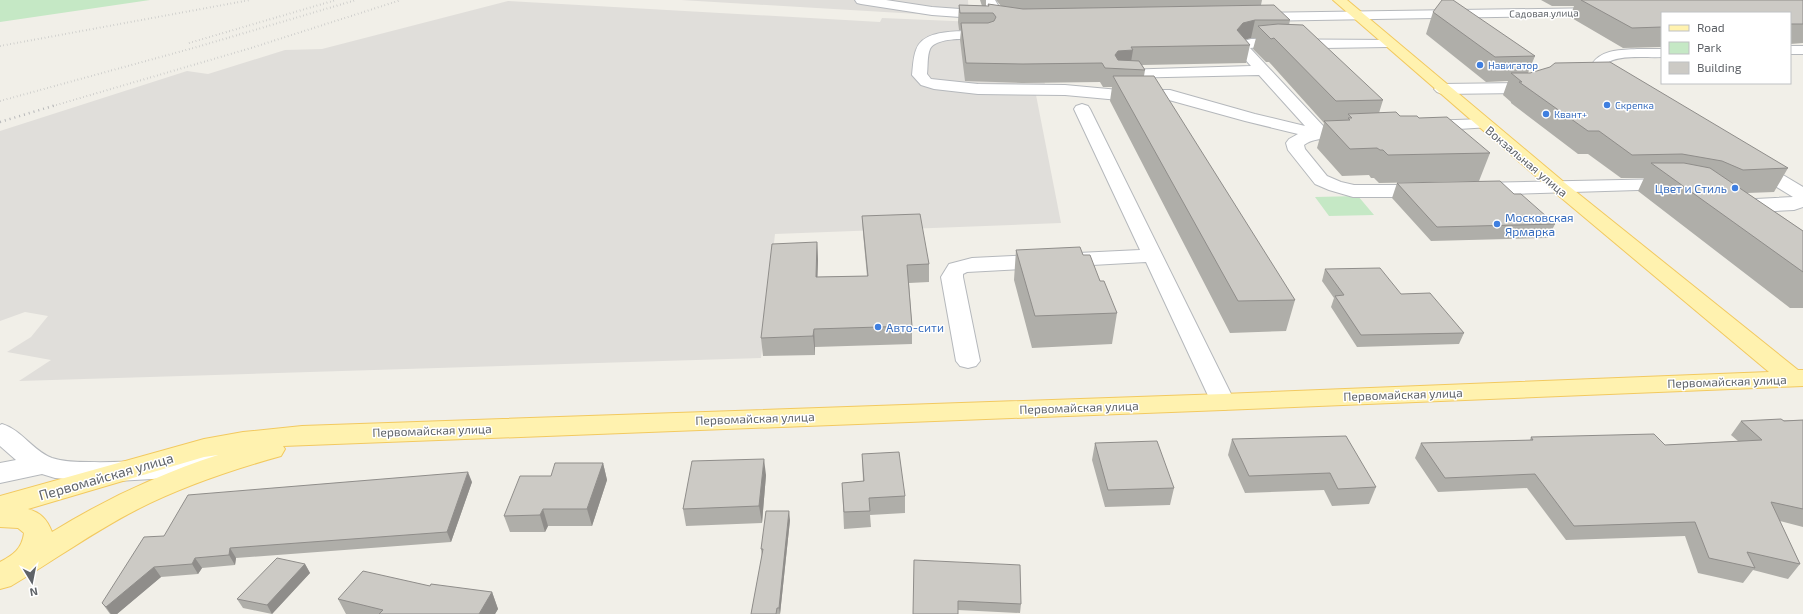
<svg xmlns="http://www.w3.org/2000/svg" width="1803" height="614" font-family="'Exo 2',sans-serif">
<rect width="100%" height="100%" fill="#f1efe8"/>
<path fill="#e0deda" d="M 681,0 L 968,0 L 969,17 Z
M 508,1 L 880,22 L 882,18 L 1021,24 L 1032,37 L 1048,95 L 1036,95 L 1061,223 L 775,234 L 761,358 L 19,381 L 51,360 L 7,352 L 31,337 L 48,316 L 25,312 L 0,321 L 0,131 L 187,71 L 208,74 L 285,50 L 322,49 Z"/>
<path fill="#c5e8c5" d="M 0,0 L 150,0 L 0,22 Z
M 1358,196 L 1374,215 L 1329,216 L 1315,197 Z"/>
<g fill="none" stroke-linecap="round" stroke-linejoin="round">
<defs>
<path id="minor" d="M 855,0 L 886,0 L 932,7 L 988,11 L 983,0 L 995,0 L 1002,12 L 1019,16 L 1021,19 L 1019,22 C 1008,24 999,17 989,19 L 932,15 L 861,4 L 857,3 Z
M 1602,8 L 1607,9 L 1609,12 L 1607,15 L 1256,21 L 1251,20 L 1249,17 L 1251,14 L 1256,13 Z
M 963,31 L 992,32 L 994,35 L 992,38 L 987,39 C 974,39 936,36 930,49 C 927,56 928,66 927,74 L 931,79 L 978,84 L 1065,85 L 1119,90 L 1170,90 L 1255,114 L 1305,126 L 1259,75 L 1121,78 L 1116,77 L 1114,74 L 1116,71 L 1121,70 L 1251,66 L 1235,48 L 1240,42 L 1251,39 L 1393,40 L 1395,43 L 1393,46 L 1388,47 L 1324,48 L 1273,46 L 1250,48 L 1326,129 L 1357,130 L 1359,134 L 1357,138 C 1340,142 1319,134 1304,145 L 1305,149 L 1327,176 L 1341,182 L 1354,185 L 1424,185 L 1431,187 L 1433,191 L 1431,195 L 1424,197 L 1353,197 L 1329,190 L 1315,184 L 1288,150 L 1286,143 L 1289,139 L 1298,134 L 1245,121 L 1169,100 L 1119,100 L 1065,95 L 978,94 L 934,89 L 921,85 L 912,75 C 913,67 913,58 916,50 C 922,32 947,32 963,31 Z
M 1790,46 L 1803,46 L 1803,54 L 1790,54 Z
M 1637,49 L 1662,49 L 1662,57 C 1647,58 1617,54 1606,64 C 1609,73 1622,75 1627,82 L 1624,85 C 1612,88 1595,76 1592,64 C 1602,49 1621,50 1637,49 Z
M 1534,80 L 1539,82 L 1542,85 L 1539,88 L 1521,93 L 1442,94 L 1437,92 L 1434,89 L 1437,86 L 1442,84 L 1521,83 Z
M 1082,104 L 1088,106 L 1090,109 L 1235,402 L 1232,408 L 1223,410 L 1214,408 L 1211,402 L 1146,262 L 967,272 L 963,274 L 963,277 L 980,361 L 976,366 L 968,368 L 960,366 L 956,361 L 941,277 L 949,264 L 972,258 L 1140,250 L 1074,109 L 1076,106 Z
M 1484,119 L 1490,121 L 1492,124 L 1490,127 L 1427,131 L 1421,130 L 1419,126 L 1421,122 L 1427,121 Z
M 1755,161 L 1761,162 L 1803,187 L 1803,207 L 1794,210 L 1737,213 L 1730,211 L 1727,206 L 1729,202 L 1736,200 L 1793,197 L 1749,170 L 1746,166 L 1749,162 Z
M 1670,179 L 1676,180 L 1679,184 L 1676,188 L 1670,189 L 1479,195 L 1472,193 L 1470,189 L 1472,185 L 1479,183 Z
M 2,424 C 22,430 33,451 52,458 C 64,462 77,462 89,462 C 131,463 173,458 215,454 L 224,457 L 228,464 L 224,471 L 215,474 L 152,479 L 99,482 L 55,478 L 42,474 L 0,483 L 0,463 L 16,460 L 0,446 L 0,425 Z"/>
<path id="major" d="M 1333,0 L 1347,0 L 1565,183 L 1798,370 L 1803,370 L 1803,386 L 1223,410 L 283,446 L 285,449 L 281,456 C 231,470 183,486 136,510 C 93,532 53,561 11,586 L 0,589 L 0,562 C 13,555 22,549 24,533 L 18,528 L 0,527 L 0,496 L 204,439 L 243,432 L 302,426 L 1223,394 L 1769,372 L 1553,191 ZM 218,455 C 159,474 104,500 52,532 C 47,519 41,513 28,509 L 204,457 Z"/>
</defs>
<use href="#minor" stroke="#b5b8bc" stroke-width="2"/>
<use href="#major" stroke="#f2c960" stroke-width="2"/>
<use href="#minor" fill="#fff" fill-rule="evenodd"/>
<use href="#major" fill="#fff2af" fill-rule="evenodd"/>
<path stroke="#b6b7b8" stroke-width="2" stroke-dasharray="0.5 3" stroke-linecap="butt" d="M 189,43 L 336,0
M 0,46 L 250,0
M 0,101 L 197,47 L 356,0
M 53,106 L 251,48 L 401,0"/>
<path stroke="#b6b7b8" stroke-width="2.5" stroke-dasharray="1 4" stroke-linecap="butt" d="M 0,122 L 56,105"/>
</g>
<path fill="#afaea9" d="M 980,0 L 986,0 L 986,6 L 988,6 L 988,4 L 1001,6 L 996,0 L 1262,0 L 1261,5 L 1290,20 L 1289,25 L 1383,100 L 1379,113 L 1400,116 L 1419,118 L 1490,153 L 1479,181 L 1379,183 L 1374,178 L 1371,178 L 1369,175 L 1342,176 L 1317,148 L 1324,123 L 1269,62 L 1266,62 L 1253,49 L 1256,38 L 1251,38 L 1245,39 L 1250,45 L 1246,63 L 1142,65 L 1145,70 L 1144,76 L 1295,300 L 1286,331 L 1230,333 L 1110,101 L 1112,87 L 1103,87 L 1100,82 L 1022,83 L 965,81 L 960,40 L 961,30 L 959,30 L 958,22 L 959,5 L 982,6 Z
M 1541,0 L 1803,0 L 1803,43 L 1790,44 L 1790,13 L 1662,13 L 1662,47 L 1623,48 L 1570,17 L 1574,6 L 1552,6 Z
M 1433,12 L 1535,56 L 1528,73 L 1788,168 L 1774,192 L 1747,193 L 1803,231 L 1803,308 L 1790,308 L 1638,191 L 1644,178 L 1621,178 L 1588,154 L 1578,154 L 1511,103 L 1511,102 L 1503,95 L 1508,81 L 1486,82 L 1426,34 Z
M 1397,183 L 1514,194 L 1555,224 L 1548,238 L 1431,241 L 1392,198 Z
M 862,216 L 929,264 L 929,282 L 909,283 L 912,326 L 912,344 L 815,347 L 815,355 L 763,356 L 761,338 L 817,242 L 818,260 L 817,277 L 867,276 L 863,233 Z
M 1016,250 L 1083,255 L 1100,281 L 1117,313 L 1112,344 L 1032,348 L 1014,280 Z
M 1325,269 L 1401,294 L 1464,333 L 1459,344 L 1357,347 L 1331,307 L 1334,298 L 1322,281 Z
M 1803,420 L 1803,527 L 1780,521 L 1800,564 L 1788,579 L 1753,570 L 1743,583 L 1698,573 L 1685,536 L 1566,540 L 1527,488 L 1438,492 L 1415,458 L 1421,443 L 1530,440 L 1531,437 L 1665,445 L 1738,441 L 1731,435 L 1741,421 Z
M 1232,439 L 1376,487 L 1369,504 L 1332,506 L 1324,490 L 1245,493 L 1228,455 Z
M 1095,443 L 1174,488 L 1170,505 L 1105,507 L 1092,460 Z
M 862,454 L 905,496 L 905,513 L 870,515 L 871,527 L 844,529 L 842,483 L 863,481 Z
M 603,463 L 607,480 L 592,526 L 548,526 L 545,532 L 510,532 L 504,516 L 551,476 Z
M 766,475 L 762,523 L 686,526 L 683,509 Z
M 472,482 L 451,542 L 236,558 L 235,565 L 202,568 L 198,574 L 161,577 L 117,614 L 110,614 L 102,603 L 164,536 Z
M 790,520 L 780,614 L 751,614 L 762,557 L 761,549 Z
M 914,560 L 1021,604 L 1020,613 L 958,610 Z
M 305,564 L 310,573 L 272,614 L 243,608 L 237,599 Z
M 430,586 L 492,592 L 498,609 L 495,614 L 346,614 L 338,599 Z"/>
<path fill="#8f8d8a" d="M 1255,20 L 1251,38 L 1240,41 L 1237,30 L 1243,23 Z
M 1133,50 L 1130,68 L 1113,69 L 1115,55 L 1118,51 Z
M 817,242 L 818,260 L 817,295 L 816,277 Z
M 814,329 L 815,347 L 815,355 L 813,336 Z
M 764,459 L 766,475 L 762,523 L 759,506 Z
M 603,463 L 607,480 L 592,526 L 587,509 Z
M 468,472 L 472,482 L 451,542 L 447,532 Z
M 543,509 L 548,526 L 545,532 L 540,515 Z
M 789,511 L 790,520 L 780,614 L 779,608 Z
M 230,548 L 236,558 L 235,565 L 229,555 Z
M 195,558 L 202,568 L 198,574 L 192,564 Z
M 305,564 L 310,573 L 272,614 L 267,605 Z
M 154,567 L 161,577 L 117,614 L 111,614 L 106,607 Z
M 492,592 L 498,609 L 495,614 L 479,614 Z"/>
<path fill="#cccac5" stroke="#8f8d8a" d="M 1442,0 L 1453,0 L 1535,56 L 1495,57 L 1433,12 Z
M 1581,0 L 1803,0 L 1803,24 L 1790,24 L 1790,13 L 1662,13 L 1662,27 L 1632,28 Z
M 988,4 L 1023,9 L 1274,5 L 1290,20 L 1255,20 L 1243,23 L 1237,30 L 1250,45 L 1131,47 L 1133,50 L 1118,51 L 1115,55 L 1118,60 L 1139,61 L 1145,70 L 1105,68 L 1102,63 L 1023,64 L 966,63 L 961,23 L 988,23 L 994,21 L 996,17 L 993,13 L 960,13 L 959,5 L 989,6 Z
M 1278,24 L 1303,25 L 1383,100 L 1336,101 L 1274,38 L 1271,39 L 1258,26 Z
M 1610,62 L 1788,168 L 1743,170 L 1722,161 L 1682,154 L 1632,155 L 1599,131 L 1588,131 L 1519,82 L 1522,82 L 1511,73 L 1530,73 L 1550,67 L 1555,63 Z
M 1113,76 L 1154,76 L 1295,300 L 1238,301 Z
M 1396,112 L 1400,116 L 1417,116 L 1419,118 L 1447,117 L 1490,153 L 1388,155 L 1383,150 L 1380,150 L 1377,148 L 1350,149 L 1324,121 L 1350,120 L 1348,118 L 1352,118 L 1348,114 Z
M 1651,163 L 1684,163 L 1710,168 L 1803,231 L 1803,272 Z
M 1500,181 L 1514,194 L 1521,194 L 1555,224 L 1437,227 L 1397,183 Z
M 920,214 L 929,264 L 907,265 L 912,326 L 814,329 L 813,336 L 761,338 L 772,244 L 817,242 L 816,277 L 868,276 L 862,216 Z
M 1080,247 L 1083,255 L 1090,255 L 1100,281 L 1104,281 L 1117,313 L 1035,316 L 1016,250 Z
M 1380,268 L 1401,294 L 1430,293 L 1464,333 L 1361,335 L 1335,296 L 1344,295 L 1325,269 Z
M 1781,419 L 1784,421 L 1803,420 L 1803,509 L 1771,502 L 1800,564 L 1747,552 L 1755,568 L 1709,558 L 1695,522 L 1574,526 L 1535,474 L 1445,478 L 1421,443 L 1533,440 L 1531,437 L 1654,434 L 1665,445 L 1762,440 L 1741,421 Z
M 1346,436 L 1376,487 L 1338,489 L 1330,473 L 1249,476 L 1232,439 Z
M 1157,441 L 1174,488 L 1108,490 L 1095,443 Z
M 899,452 L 905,496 L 869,498 L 870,511 L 844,512 L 842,483 L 864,481 L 862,454 Z
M 764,459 L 759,506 L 683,509 L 692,461 Z
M 555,463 L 603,463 L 587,509 L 543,509 L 540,515 L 504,516 L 520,476 L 551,476 Z
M 468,472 L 447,532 L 230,548 L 229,555 L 195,558 L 192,564 L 154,567 L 106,607 L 102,603 L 144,537 L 164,536 L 188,495 Z
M 766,511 L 789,511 L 779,608 L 777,608 L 776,614 L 751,614 L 763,549 L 761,549 Z
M 277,558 L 305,564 L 267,605 L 237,599 Z
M 914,560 L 1020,565 L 1021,604 L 958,601 L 958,614 L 913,614 Z
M 363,571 L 430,586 L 431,584 L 492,592 L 479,614 L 379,614 L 383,610 L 338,599 Z"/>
<g fill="#3f7fe0" stroke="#fff" stroke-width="1.5">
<circle cx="1480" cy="65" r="4"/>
<circle cx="1607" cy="105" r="4"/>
<circle cx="1546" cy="114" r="4"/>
<circle cx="1735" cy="188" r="4"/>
<circle cx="1497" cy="224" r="4"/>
<circle cx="878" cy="327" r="4"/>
</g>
<g text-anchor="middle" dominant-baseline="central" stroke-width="3" stroke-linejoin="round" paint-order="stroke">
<g font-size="10" fill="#5f6368" stroke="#fff">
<text transform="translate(1544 13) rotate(-1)">Садовая улица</text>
</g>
<g font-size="10" fill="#366cbe" stroke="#fff" text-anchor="start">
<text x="1488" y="65">Навигатор</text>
<text x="1615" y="105">Скрепка</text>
<text x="1554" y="114">Квант+</text>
</g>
<g font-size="12" fill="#5f6368" stroke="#fff">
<text transform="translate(1527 161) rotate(40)">Вокзальная улица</text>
<text transform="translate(1727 381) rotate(-2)">Первомайская улица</text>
<text transform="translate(1403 394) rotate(-2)">Первомайская улица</text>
<text transform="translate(1079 407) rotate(-2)">Первомайская улица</text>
<text transform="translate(755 418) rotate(-2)">Первомайская улица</text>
<text transform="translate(432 430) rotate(-2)">Первомайская улица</text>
</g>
<g font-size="12" fill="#366cbe" stroke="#fff" text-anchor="start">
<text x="1727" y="188" text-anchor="end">Цвет и Стиль</text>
<text x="1505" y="217">Московская<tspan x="1505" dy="14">Ярмарка</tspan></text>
<text x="886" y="327">Авто-сити</text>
</g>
<g font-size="14" fill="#5f6368" stroke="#fff">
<text transform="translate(106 476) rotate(-16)">Первомайская улица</text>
</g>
</g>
<rect x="1661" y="12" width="130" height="72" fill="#ffffff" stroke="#bfc1c3"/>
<rect x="1669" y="25" width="20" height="6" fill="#fff2af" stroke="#bfc1c3"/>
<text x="1697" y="32" font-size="12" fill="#5f6368">Road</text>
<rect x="1669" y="42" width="20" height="12" fill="#c5e8c5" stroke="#bfc1c3"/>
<text x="1697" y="52" font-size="12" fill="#5f6368">Park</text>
<rect x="1669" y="62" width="20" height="12" fill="#cccac5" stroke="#bfc1c3"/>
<text x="1697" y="72" font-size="12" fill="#5f6368">Building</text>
<g transform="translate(32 582) rotate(170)" stroke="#ffffff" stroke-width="3" paint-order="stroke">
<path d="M0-3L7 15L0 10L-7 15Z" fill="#5f6368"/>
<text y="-6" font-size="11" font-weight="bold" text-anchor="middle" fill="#5f6368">N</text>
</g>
</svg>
